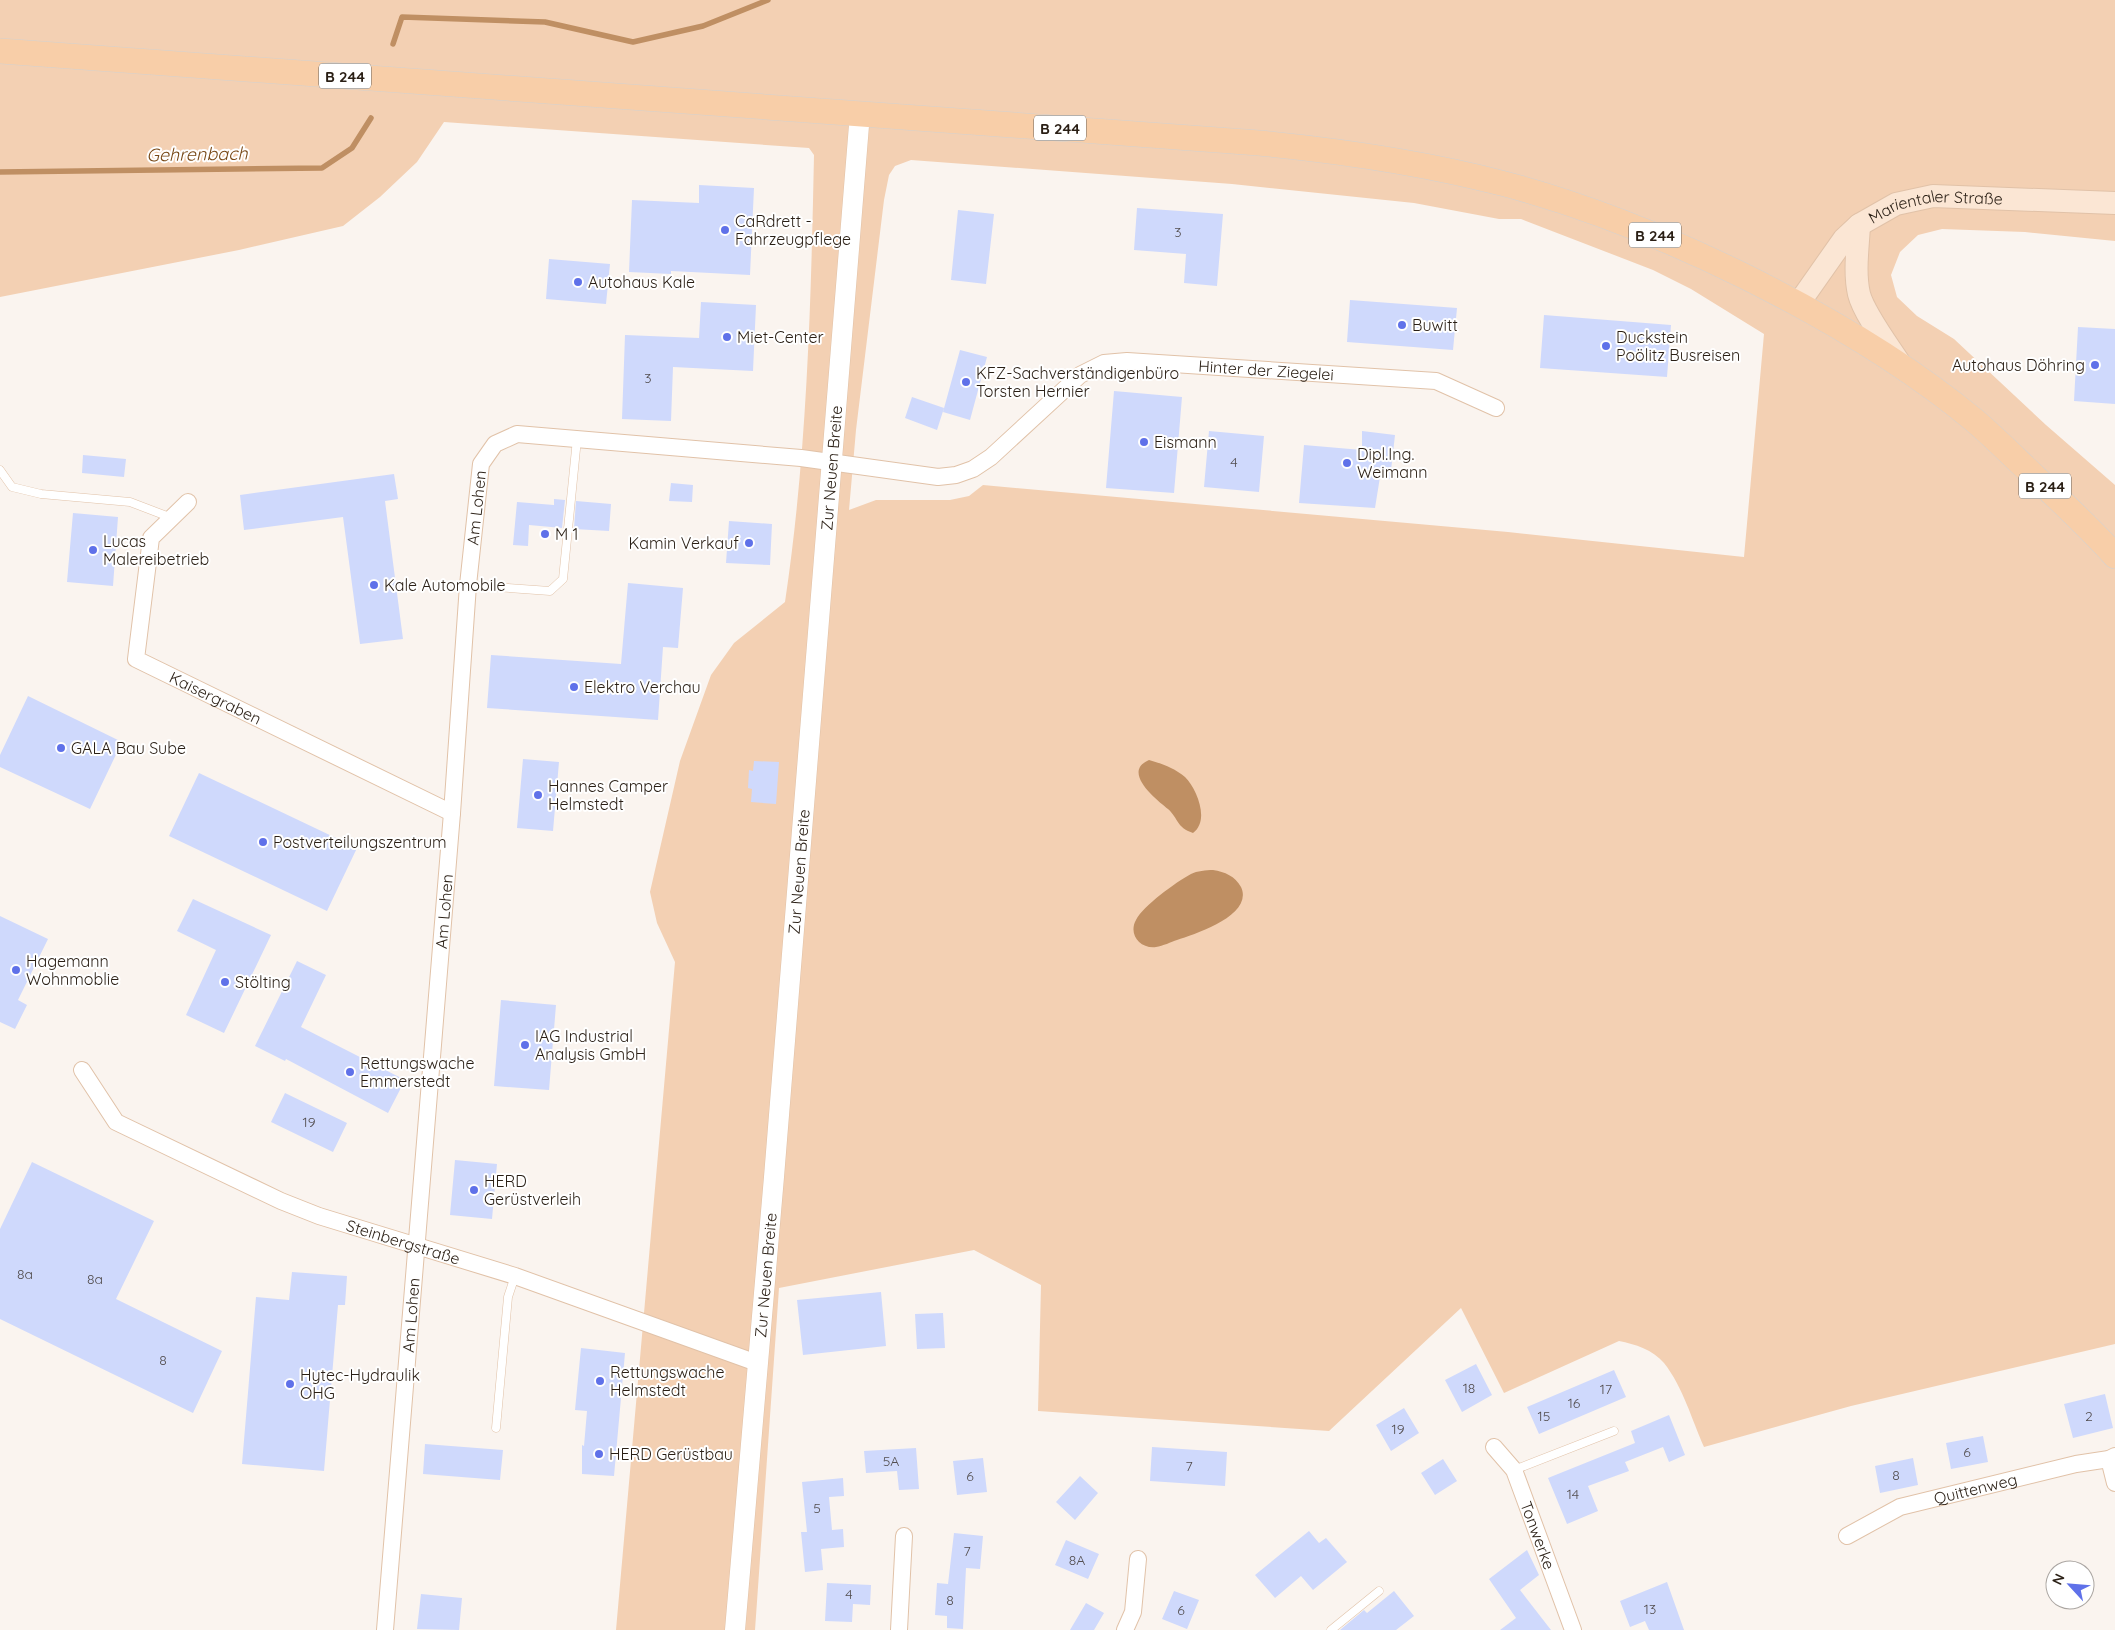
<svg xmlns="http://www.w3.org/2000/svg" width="2115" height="1630" font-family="Quicksand,sans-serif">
<rect width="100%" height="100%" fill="#faf4ef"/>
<path fill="#f3d0b3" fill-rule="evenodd" d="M 0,0 L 2115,0 L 2115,241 L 2025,232 L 1942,229 L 1918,235 L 1900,252 L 1891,275 L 1897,297 L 1917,316 L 1954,339 L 2046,425 L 2115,485 L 2115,1344 L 1851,1406 L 1704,1447 C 1692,1420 1683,1387 1664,1363 C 1653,1350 1635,1344 1619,1341 L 1504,1393 L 1461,1308 L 1329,1431 L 1038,1411 L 1041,1285 L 974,1250 L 779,1288 L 755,1630 L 616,1630 L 675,962 L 657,923 L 650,892 L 680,761 L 711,675 L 734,643 L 785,602 C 807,455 811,304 814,155 L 809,148 L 444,122 L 417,162 L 380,197 L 343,226 L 239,250 L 0,297 ZM 911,160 L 1232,184 L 1414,203 L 1499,219 L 1521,219 L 1653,270 L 1691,289 L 1764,334 L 1744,557 L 1508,532 L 983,485 L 969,496 L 950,500 L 876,500 L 849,510 L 856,430 L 884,200 L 889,175 L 895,166 Z"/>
<path fill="#bf8f63" d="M 1149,760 C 1163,764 1174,768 1185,777 C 1197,789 1210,821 1193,833 C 1176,827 1179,819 1168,809 C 1157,800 1121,772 1149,760 Z
M 1213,870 C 1225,872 1235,876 1241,887 C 1254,915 1196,934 1177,940 C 1171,942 1163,946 1156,947 C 1140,949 1128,934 1136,920 C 1143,906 1176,882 1191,874 C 1197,871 1206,870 1213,870 Z"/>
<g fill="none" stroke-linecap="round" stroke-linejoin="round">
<path stroke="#bf8f63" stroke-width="5.5" d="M 393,44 L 402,17 L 545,22 L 633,42 L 703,26 L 768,0
M 0,172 L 322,168 L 352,148 L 371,118"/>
</g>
<path fill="#cfd9fc" d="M 699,185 L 754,188 L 750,275 L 671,271 L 671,274 L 629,272 L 632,200 L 699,203 Z
M 1137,208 L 1223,214 L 1217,286 L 1184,283 L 1186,254 L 1134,250 Z
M 958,210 L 994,214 L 986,284 L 951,280 Z
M 549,259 L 610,264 L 606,304 L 546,299 Z
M 1350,300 L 1457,308 L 1453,350 L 1347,342 Z
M 701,302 L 756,305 L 753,371 L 673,367 L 671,421 L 622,419 L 625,335 L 699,338 Z
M 1544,315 L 1671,325 L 1667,377 L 1540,368 Z
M 2078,327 L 2115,329 L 2115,404 L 2074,401 Z
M 960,350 L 987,357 L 970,420 L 943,412 Z
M 1114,391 L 1182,397 L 1174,493 L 1106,488 Z
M 912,397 L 944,408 L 937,430 L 905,418 Z
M 1209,431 L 1264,436 L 1259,492 L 1204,487 Z
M 1362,431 L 1395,435 L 1390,479 L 1380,477 L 1375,508 L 1299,503 L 1304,445 L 1362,450 Z
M 83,455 L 126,459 L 124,477 L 82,473 Z
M 394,474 L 398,499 L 385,501 L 403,639 L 360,644 L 343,517 L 244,530 L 240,495 Z
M 671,483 L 693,485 L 692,502 L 669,501 Z
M 554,499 L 565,500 L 562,528 L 529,525 L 528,546 L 513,545 L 517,502 L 554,505 Z
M 576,501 L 611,504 L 609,531 L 574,529 Z
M 73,513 L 118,517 L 113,586 L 67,582 Z
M 729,521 L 772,524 L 770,565 L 726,563 Z
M 628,583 L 683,588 L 678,648 L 663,647 L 658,720 L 487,708 L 491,655 L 621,664 Z
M 28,696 L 122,742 L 90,809 L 0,767 L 0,755 Z
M 523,759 L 559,762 L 553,831 L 517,828 Z
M 754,761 L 779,762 L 776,804 L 751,802 L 752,789 L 748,788 L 749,770 L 753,771 Z
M 199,773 L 357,848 L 327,911 L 169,836 Z
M 193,899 L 271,935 L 224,1033 L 186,1015 L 216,950 L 177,931 Z
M 0,916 L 48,939 L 18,1000 L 27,1005 L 15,1029 L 0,1022 Z
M 297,961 L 326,975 L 301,1027 L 405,1080 L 388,1113 L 286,1059 L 285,1061 L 255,1046 Z
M 501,1000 L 556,1005 L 549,1090 L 494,1086 Z
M 285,1093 L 347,1123 L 333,1152 L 271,1122 Z
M 455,1160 L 497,1164 L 492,1219 L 450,1215 Z
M 32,1162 L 154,1221 L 116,1299 L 222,1351 L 193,1413 L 0,1319 L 0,1229 Z
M 292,1272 L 347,1276 L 345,1305 L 338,1305 L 324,1471 L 242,1464 L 256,1297 L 289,1300 Z
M 881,1292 L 886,1346 L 803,1355 L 797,1300 Z
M 943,1313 L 945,1348 L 917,1349 L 915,1314 Z
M 581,1348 L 625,1353 L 614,1476 L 582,1474 L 582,1445 L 584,1446 L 587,1411 L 575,1410 Z
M 1476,1364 L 1492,1395 L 1462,1412 L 1445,1380 Z
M 1614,1370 L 1626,1397 L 1539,1434 L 1527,1407 Z
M 2105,1394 L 2113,1428 L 2073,1438 L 2064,1404 Z
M 1404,1408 L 1419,1433 L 1391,1451 L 1376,1425 Z
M 1669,1415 L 1685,1455 L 1669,1462 L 1663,1447 L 1625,1462 L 1629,1471 L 1588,1486 L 1598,1511 L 1567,1524 L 1548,1478 L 1635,1443 L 1631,1431 Z
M 1983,1436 L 1988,1462 L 1951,1469 L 1946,1443 Z
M 425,1444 L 503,1450 L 500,1480 L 423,1474 Z
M 1152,1447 L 1227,1452 L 1225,1486 L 1150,1481 Z
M 916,1448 L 919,1489 L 899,1490 L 897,1471 L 866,1473 L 864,1451 Z
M 983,1458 L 987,1492 L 957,1495 L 953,1461 Z
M 1913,1458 L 1918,1485 L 1880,1493 L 1875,1466 Z
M 1443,1459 L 1457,1481 L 1435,1495 L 1421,1473 Z
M 1080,1476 L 1098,1493 L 1075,1520 L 1056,1502 Z
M 843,1478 L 844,1496 L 829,1497 L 832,1530 L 843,1529 L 844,1547 L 821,1549 L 823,1570 L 805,1572 L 801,1532 L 807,1532 L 802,1482 Z
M 1309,1531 L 1319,1543 L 1326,1538 L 1347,1562 L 1313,1590 L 1301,1576 L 1275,1598 L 1255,1575 Z
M 954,1533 L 983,1536 L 980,1569 L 966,1568 L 963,1629 L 947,1628 L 947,1616 L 935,1615 L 937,1583 L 948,1584 Z
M 1066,1540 L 1099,1554 L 1088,1579 L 1055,1565 Z
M 1527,1550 L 1539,1575 L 1520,1590 L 1551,1630 L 1500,1630 L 1516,1618 L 1489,1579 Z
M 1667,1582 L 1684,1630 L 1649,1630 L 1645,1621 L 1630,1627 L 1620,1601 Z
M 827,1583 L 871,1585 L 870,1605 L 853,1604 L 852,1622 L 825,1621 Z
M 1174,1591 L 1199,1600 L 1187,1629 L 1162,1619 Z
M 1394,1591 L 1414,1616 L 1396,1630 L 1340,1630 L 1364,1610 L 1367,1613 Z
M 421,1594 L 462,1598 L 459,1630 L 417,1629 Z
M 1086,1603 L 1104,1613 L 1094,1630 L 1070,1630 Z"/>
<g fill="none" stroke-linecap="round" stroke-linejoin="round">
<defs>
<path id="service" d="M 0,470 L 12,487 L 41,494 L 130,502 L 172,518
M 468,585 L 550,591 L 563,579 L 577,439
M 496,1428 L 508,1297 L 515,1276
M 1514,1470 L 1614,1431
M 1331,1630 L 1379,1591"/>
<g id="minor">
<path id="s1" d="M 188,502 L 151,538 L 136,659 L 452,813"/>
<path id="s2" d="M 82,1070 L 116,1122 L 281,1201 L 319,1216 L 515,1276 L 757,1363"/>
<path id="s3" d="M 1494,1447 L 1514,1470 L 1573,1630"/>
<path d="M 2109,1459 L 2115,1483"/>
<path id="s4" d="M 1847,1536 L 1900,1507 L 2076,1464 L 2109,1459 L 2115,1456"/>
<path id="s5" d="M 385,1630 L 452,813 L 468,585 L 481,464 L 495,444 L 517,434 L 801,458 L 938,477 L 956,475 L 973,469 L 991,457 L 1080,375 L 1104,363 L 1127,361 L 1436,381 L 1496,408"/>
<path d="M 899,1630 L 904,1536"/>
<path d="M 1125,1630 L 1133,1612 L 1138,1559"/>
</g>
<g id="tertiary">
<path id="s6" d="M 735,1630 L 774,1177 L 860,113"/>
</g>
<g id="secondary">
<path d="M 1859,225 C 1858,247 1854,272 1859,294 C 1864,314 1890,348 1902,367"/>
<path id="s7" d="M 1799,303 L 1844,239 L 1859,225 L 1896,204 L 1933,196 L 2115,203"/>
</g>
<path id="primary" d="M 0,51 L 1259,143 C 1342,151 1425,163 1505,184 C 1591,207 1667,238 1746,277 C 1826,317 1905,363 1974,420 C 1995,438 2015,458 2035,477 C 2062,502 2090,528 2115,556"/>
</defs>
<use href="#service" stroke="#e1c2a8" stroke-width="9"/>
<use href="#minor" stroke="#e1c2a8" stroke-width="18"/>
<use href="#tertiary" stroke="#e1c2a8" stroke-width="21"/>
<use href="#secondary" stroke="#e1c2a8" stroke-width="24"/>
<use href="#primary" stroke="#d4d2d0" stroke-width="26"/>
<use href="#service" stroke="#fff" stroke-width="8"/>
<use href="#minor" stroke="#fff" stroke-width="16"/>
<use href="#tertiary" stroke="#fff" stroke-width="20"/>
<use href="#secondary" stroke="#fbe6d4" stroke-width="22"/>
<use href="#primary" stroke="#f8cea8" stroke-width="25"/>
</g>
<g fill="#5f71e9" stroke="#fff" stroke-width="2">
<circle cx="725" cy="230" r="5"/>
<circle cx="578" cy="282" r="5"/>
<circle cx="1402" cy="325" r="5"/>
<circle cx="727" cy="337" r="5"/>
<circle cx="1606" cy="346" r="5"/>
<circle cx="2095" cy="365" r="5"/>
<circle cx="966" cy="382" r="5"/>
<circle cx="1144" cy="442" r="5"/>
<circle cx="1347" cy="463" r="5"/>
<circle cx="545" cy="534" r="5"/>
<circle cx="749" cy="543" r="5"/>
<circle cx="93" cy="550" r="5"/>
<circle cx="374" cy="585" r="5"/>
<circle cx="574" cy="687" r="5"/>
<circle cx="61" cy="748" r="5"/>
<circle cx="538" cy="795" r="5"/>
<circle cx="263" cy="842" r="5"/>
<circle cx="16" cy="970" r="5"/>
<circle cx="225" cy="982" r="5"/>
<circle cx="525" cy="1045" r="5"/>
<circle cx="350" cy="1072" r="5"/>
<circle cx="474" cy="1190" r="5"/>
<circle cx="600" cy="1381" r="5"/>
<circle cx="290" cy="1384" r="5"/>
<circle cx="599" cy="1454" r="5"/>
</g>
<g text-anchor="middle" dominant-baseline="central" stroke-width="4" stroke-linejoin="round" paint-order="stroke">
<g font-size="14" fill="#534e4f">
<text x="1178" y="232">3</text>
<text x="648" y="378">3</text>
<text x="1234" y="462">4</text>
<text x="309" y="1122">19</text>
<text x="25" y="1274">8a</text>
<text x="95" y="1279">8a</text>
<text x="163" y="1360">8</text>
<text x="1469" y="1388">18</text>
<text x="1606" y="1389">17</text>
<text x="1574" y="1403">16</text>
<text x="1544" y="1416">15</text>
<text x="2089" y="1416">2</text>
<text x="1398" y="1429">19</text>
<text x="1967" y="1452">6</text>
<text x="891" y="1461">5A</text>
<text x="1189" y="1466">7</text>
<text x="1896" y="1475">8</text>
<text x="970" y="1476">6</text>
<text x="1573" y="1494">14</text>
<text x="817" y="1508">5</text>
<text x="967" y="1551">7</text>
<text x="1077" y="1560">8A</text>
<text x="849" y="1594">4</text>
<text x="950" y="1600">8</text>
<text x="1650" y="1609">13</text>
<text x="1181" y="1610">6</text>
</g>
<g fill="#fff" stroke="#6a625b" stroke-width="1">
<rect x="319" y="63.5" width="52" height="25" rx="4"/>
<rect x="1034" y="115.5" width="52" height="25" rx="4"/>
<rect x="1629" y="222.5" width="52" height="25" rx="4"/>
<rect x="2019" y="473.5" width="52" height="25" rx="4"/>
</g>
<g font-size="15" font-weight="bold" fill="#2a1f15">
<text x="345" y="76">B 244</text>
<text x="1060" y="128">B 244</text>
<text x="1655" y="235">B 244</text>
<text x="2045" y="486">B 244</text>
</g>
<g font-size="16" fill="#2a1f15" stroke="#fff">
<text stroke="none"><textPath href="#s7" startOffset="180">Marientaler Straße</textPath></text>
<text stroke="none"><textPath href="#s5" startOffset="2010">Hinter der Ziegelei</textPath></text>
<text stroke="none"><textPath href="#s6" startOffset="1166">Zur Neuen Breite</textPath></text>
<text stroke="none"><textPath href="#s5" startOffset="1126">Am Lohen</textPath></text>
<text stroke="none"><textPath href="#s1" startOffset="262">Kaisergraben</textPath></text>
<text stroke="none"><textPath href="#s6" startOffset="761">Zur Neuen Breite</textPath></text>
<text stroke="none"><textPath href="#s5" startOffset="721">Am Lohen</textPath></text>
<text stroke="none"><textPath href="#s2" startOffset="374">Steinbergstraße</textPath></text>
<text stroke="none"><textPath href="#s6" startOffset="356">Zur Neuen Breite</textPath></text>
<text stroke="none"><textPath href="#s5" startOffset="316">Am Lohen</textPath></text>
<text stroke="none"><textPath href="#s4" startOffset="138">Quittenweg</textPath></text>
<text stroke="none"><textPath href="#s3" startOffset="100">Tonwerke</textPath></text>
</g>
<g font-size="16" fill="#2a1f15" stroke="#fff" text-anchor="start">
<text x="735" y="221">CaRdrett -<tspan x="735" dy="18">Fahrzeugpflege</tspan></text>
<text x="588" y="282">Autohaus Kale</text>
<text x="1412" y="325">Buwitt</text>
<text x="737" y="337">Miet-Center</text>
<text x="1616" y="337">Duckstein<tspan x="1616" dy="18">Poölitz Busreisen</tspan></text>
<text x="2085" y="365" text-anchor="end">Autohaus Döhring</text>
<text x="976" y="373">KFZ-Sachverständigenbüro<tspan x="976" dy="18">Torsten Hernier</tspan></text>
<text x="1154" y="442">Eismann</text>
<text x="1357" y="454">Dipl.Ing.<tspan x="1357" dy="18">Weimann</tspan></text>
<text x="555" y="534">M 1</text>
<text x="103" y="541">Lucas<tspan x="103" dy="18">Malereibetrieb</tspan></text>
<text x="739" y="543" text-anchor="end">Kamin Verkauf</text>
<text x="384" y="585">Kale Automobile</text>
<text x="584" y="687">Elektro Verchau</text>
<text x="71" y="748">GALA Bau Sube</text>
<text x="548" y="786">Hannes Camper<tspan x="548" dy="18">Helmstedt</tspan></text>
<text x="273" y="842">Postverteilungszentrum</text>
<text x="26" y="961">Hagemann<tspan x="26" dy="18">Wohnmoblie</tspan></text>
<text x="235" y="982">Stölting</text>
<text x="535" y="1036">IAG Industrial<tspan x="535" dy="18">Analysis GmbH</tspan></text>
<text x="360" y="1063">Rettungswache<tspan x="360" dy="18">Emmerstedt</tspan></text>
<text x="484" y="1181">HERD<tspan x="484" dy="18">Gerüstverleih</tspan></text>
<text x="610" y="1372">Rettungswache<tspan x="610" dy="18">Helmstedt</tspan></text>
<text x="300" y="1375">Hytec-Hydraulik<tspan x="300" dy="18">OHG</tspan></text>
<text x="609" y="1454">HERD Gerüstbau</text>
</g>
<g font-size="18" font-style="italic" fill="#774715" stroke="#fff">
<text transform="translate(197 154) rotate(-1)">Gehrenbach</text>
</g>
</g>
<g transform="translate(2070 1585) rotate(296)"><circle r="24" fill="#ffffff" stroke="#aaa5a1"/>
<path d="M0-4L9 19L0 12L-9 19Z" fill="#5f71e9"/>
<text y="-8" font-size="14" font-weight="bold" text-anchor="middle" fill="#2a1f15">N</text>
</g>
</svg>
